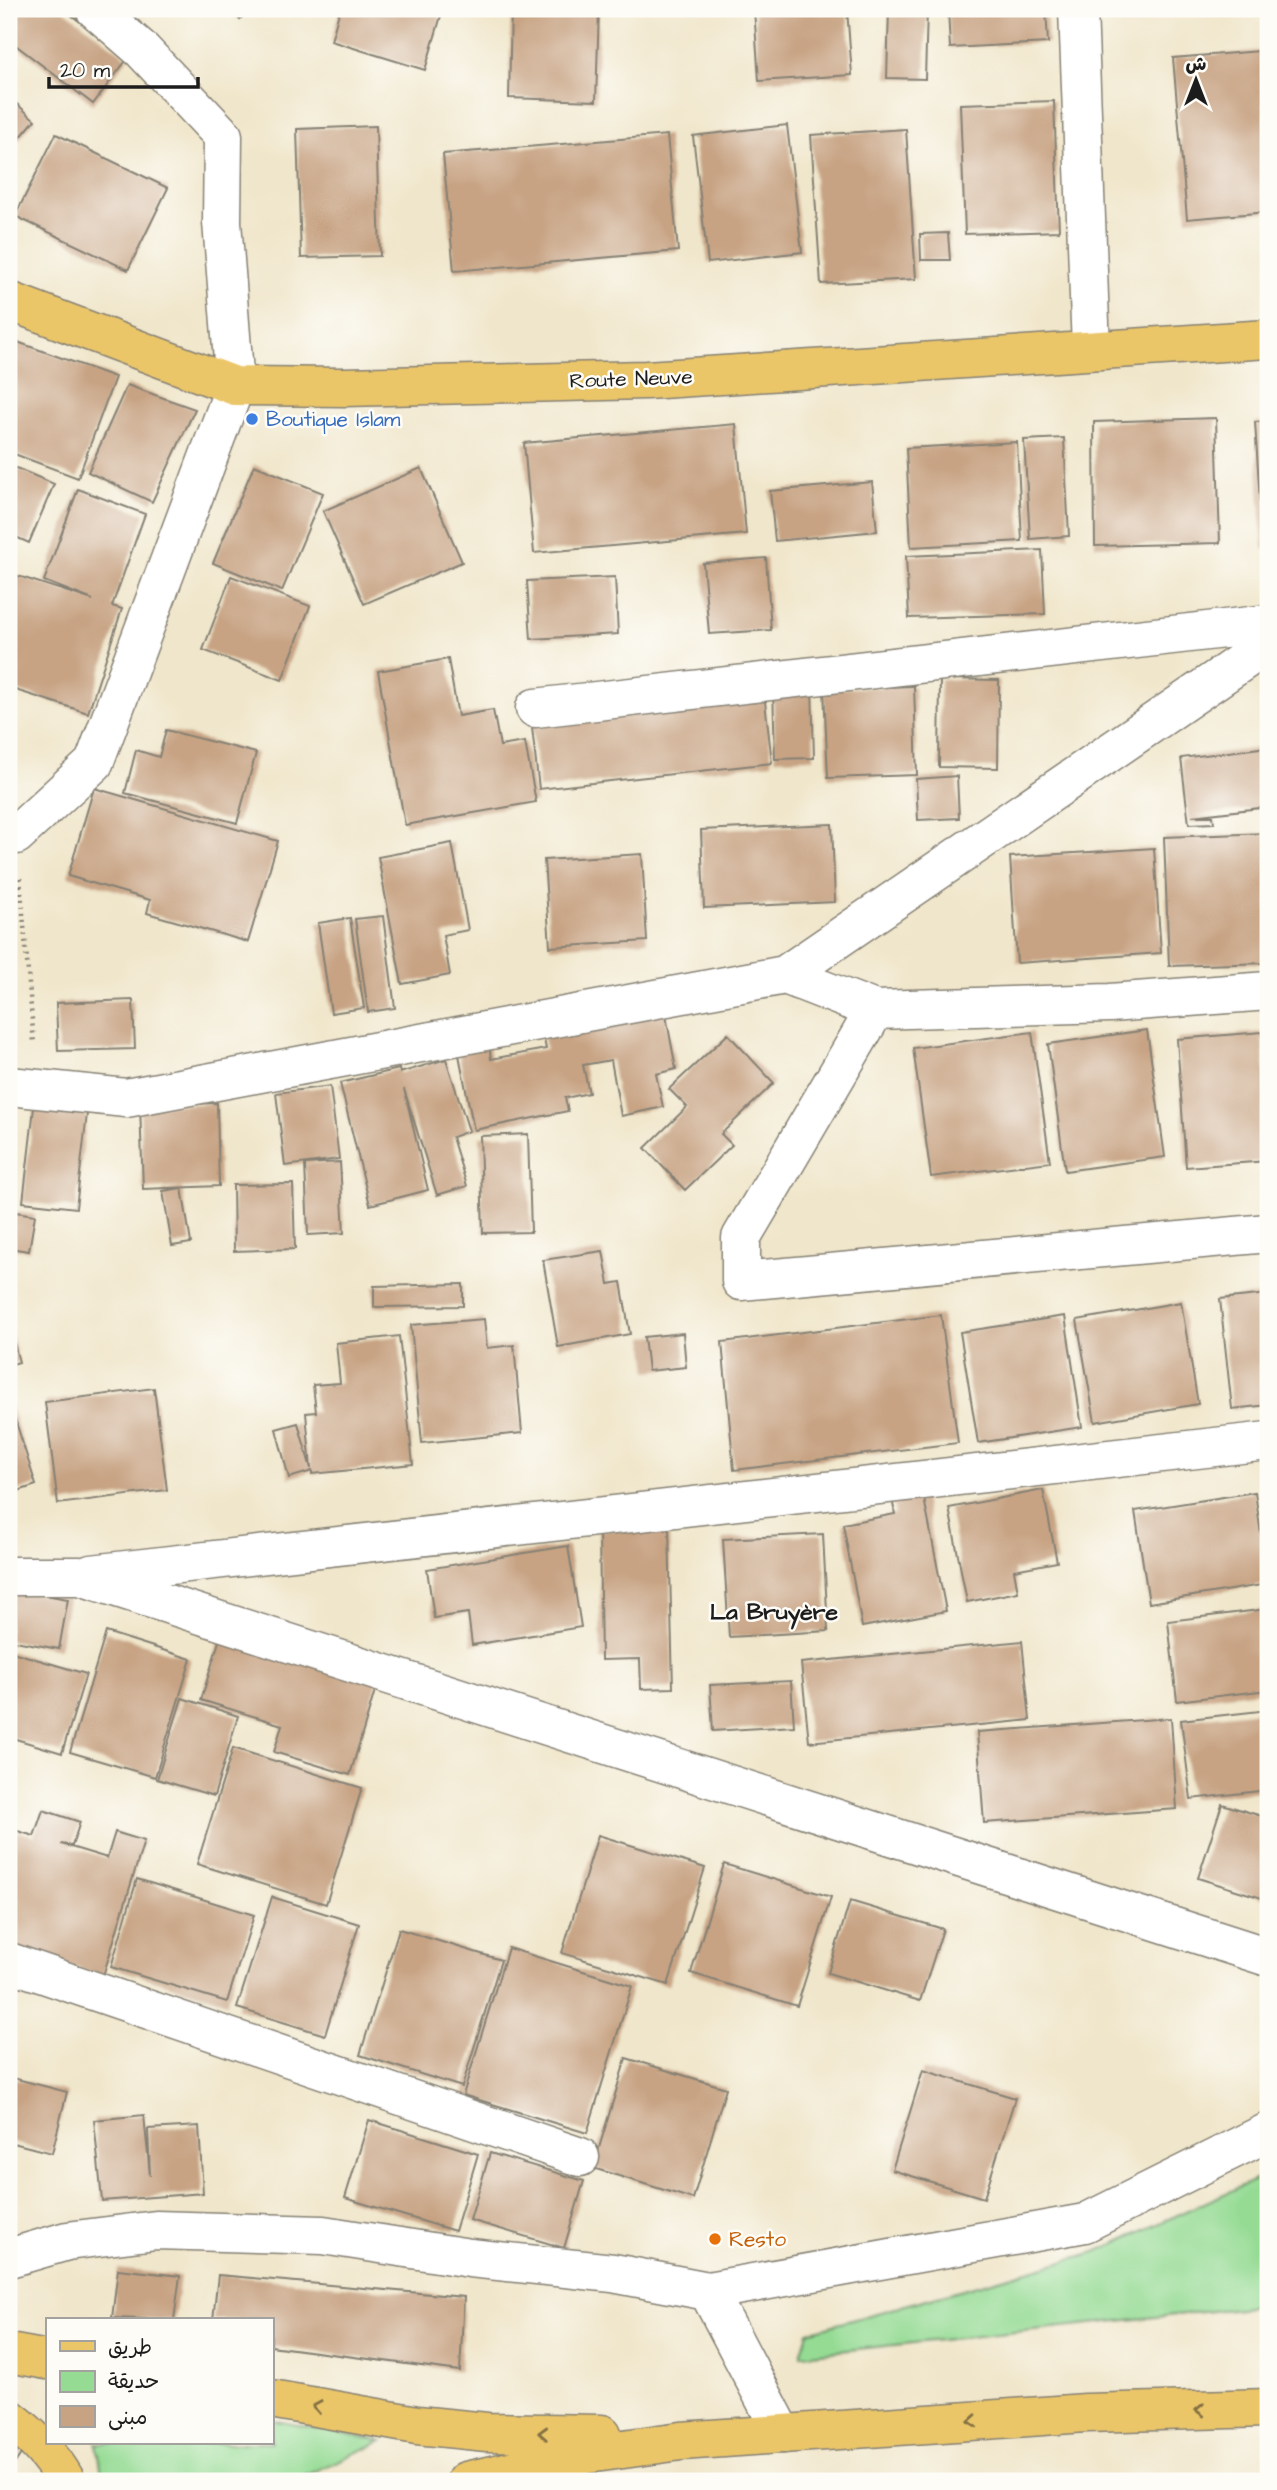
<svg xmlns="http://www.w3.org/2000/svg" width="1277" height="2490" font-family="'Architects Daughter','Playpen Sans Arabic',sans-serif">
<rect width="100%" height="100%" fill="#fdfcf7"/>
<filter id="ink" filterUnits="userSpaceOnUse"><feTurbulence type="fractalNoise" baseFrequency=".0143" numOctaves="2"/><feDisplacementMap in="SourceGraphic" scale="14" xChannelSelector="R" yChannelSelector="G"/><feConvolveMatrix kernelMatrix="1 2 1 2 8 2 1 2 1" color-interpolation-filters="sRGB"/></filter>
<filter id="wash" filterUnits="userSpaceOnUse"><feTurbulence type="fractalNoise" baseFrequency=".00686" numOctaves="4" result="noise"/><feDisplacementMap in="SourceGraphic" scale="28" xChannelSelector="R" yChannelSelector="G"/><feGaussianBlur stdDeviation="1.57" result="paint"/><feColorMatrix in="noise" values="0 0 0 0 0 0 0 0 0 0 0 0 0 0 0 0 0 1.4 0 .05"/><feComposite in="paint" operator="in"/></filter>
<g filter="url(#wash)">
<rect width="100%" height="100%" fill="#f0e6cb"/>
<path fill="#95db94" stroke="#587c58" stroke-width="2" d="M 1268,2174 L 1268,2305 L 801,2355 L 808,2332 L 1096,2252 Z
M 271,2420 L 382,2441 L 294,2481 L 103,2481 L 97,2443 L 271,2443 Z"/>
<g id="blocks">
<path fill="#c7a383" d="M 15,9 L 63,9 L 128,58 L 93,104 L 9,40 L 9,17 Z
M 228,9 L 249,9 L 240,19 Z
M 340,9 L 443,9 L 425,70 L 331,41 Z
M 511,9 L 599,9 L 596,101 L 509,98 Z
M 754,9 L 847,9 L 852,75 L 759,81 Z
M 889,9 L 927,9 L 925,79 L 887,78 Z
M 948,9 L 1046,9 L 1048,43 L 950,48 Z
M 1260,51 L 1268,151 L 1268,212 L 1187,219 L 1173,58 Z
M 9,97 L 35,120 L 9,151 Z
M 1054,101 L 1059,231 L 965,234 L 960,104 Z
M 787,125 L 802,252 L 708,263 L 693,136 Z
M 376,126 L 380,256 L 301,258 L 297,129 Z
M 906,129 L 916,279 L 821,284 L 811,135 Z
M 56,134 L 168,188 L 128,270 L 15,216 Z
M 667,135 L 678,251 L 454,271 L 443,154 Z
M 948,233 L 950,260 L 921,260 L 920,234 Z
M 9,339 L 115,377 L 78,478 L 9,452 Z
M 127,385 L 195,409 L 152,502 L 88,472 Z
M 1216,418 L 1220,543 L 1095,546 L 1094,422 Z
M 1268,421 L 1268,549 L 1263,549 L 1255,422 Z
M 736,424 L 746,534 L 534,553 L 524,443 Z
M 1064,438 L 1069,536 L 1030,539 L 1024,440 Z
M 1017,442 L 1022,541 L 911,547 L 906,448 Z
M 9,465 L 54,484 L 29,543 L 9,534 Z
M 254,465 L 323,493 L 282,591 L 213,563 Z
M 421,468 L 462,562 L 364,604 L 323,511 Z
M 872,482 L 877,531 L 775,541 L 770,491 Z
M 78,489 L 145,514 L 112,606 L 122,609 L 88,713 L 9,688 L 9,573 L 93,600 L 44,581 Z
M 1042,550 L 1045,614 L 909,618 L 906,556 Z
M 766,558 L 771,630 L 709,634 L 703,563 Z
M 231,576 L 310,606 L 282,680 L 203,650 Z
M 615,577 L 618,634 L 531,639 L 527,581 Z
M 448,659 L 458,716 L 493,710 L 500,746 L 525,742 L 536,802 L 405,825 L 378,671 Z
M 1263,666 L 1268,666 L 1268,699 L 1267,699 Z
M 940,679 L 999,680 L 998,768 L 939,767 Z
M 812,686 L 814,758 L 775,759 L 773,687 Z
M 914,686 L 917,775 L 828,778 L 824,689 Z
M 764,693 L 772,763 L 539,789 L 531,719 Z
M 166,730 L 256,753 L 237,823 L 125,793 L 136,750 L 159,757 Z
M 1268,747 L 1268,807 L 1192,816 L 1213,816 L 1214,823 L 1189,824 L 1181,758 Z
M 957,776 L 959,818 L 918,820 L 916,779 Z
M 94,788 L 278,841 L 248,942 L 147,913 L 150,900 L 68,876 Z
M 832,824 L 835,902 L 704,908 L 701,830 Z
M 1268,833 L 1268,963 L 1169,966 L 1164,837 Z
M 452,843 L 468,930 L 443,935 L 450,975 L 402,984 L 378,857 Z
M 1154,848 L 1161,953 L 1017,963 L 1010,857 Z
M 642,854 L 647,941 L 550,947 L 544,860 Z
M 383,916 L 395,1008 L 368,1012 L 355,919 Z
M 350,918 L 364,1008 L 331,1013 L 318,923 Z
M 133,1000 L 135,1049 L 58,1051 L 56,1003 Z
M 665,1010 L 676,1069 L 656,1074 L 663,1107 L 621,1116 L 611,1060 L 583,1065 L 589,1093 L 565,1098 L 568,1111 L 474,1130 L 458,1050 L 489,1044 L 491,1059 L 546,1049 L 542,1030 Z
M 1147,1030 L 1165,1157 L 1065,1171 L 1048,1044 Z
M 1032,1032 L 1050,1162 L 931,1177 L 913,1048 Z
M 1262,1032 L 1268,1119 L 1268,1161 L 1186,1167 L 1177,1039 Z
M 728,1034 L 774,1083 L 721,1134 L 732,1145 L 685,1190 L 645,1148 L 687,1107 L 669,1089 Z
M 446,1059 L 469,1131 L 452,1137 L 467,1186 L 437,1195 L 404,1089 L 428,1190 L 370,1205 L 340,1083 L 399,1069 L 400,1073 Z
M 330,1086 L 339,1159 L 285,1166 L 276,1093 Z
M 35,1099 L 88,1105 L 76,1208 L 23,1202 Z
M 217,1103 L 219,1186 L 143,1189 L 140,1106 Z
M 528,1134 L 531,1232 L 483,1233 L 480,1136 Z
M 340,1162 L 344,1233 L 308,1235 L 305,1164 Z
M 293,1184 L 295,1249 L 234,1251 L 233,1185 Z
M 182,1188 L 191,1243 L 172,1246 L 163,1191 Z
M 9,1211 L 35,1215 L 29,1251 L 9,1248 Z
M 603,1251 L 609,1284 L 621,1282 L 630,1334 L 558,1347 L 543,1260 Z
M 463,1284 L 463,1306 L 374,1307 L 374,1286 Z
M 1268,1294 L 1268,1405 L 1232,1409 L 1220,1299 Z
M 1181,1302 L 1198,1404 L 1095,1422 L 1077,1320 Z
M 941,1315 L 958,1443 L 734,1470 L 722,1342 Z
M 1065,1316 L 1082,1427 L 978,1443 L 960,1332 Z
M 484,1319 L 487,1348 L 514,1345 L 522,1433 L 422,1443 L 411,1325 Z
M 9,1324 L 19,1362 L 9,1365 Z
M 683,1333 L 686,1367 L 648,1371 L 644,1337 Z
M 399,1336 L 413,1464 L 312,1474 L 312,1471 L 289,1478 L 276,1429 L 298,1423 L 311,1469 L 306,1413 L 316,1412 L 313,1385 L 340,1383 L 336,1343 Z
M 154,1388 L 167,1490 L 58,1504 L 45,1402 Z
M 9,1400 L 36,1485 L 9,1494 Z
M 922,1488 L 946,1611 L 862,1627 L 843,1524 L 895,1514 L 891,1493 Z
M 1043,1490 L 1057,1562 L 1014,1570 L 1018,1592 L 967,1602 L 949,1508 Z
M 1255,1492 L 1268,1584 L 1149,1603 L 1135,1511 Z
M 669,1529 L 673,1688 L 641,1689 L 640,1659 L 601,1660 L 599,1530 Z
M 823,1534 L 828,1631 L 729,1637 L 723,1539 Z
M 568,1546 L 581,1627 L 472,1645 L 468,1613 L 434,1618 L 427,1569 Z
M 9,1589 L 68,1599 L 59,1649 L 9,1640 Z
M 1268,1609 L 1268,1690 L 1177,1701 L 1168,1621 Z
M 223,1628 L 379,1677 L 350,1775 L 274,1752 L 282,1725 L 201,1700 Z
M 106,1632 L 191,1659 L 155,1777 L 70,1752 Z
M 1022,1641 L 1030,1720 L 809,1742 L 801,1663 Z
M 9,1651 L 86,1674 L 62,1753 L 9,1737 Z
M 791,1681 L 794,1726 L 713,1731 L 710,1685 Z
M 182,1698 L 238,1716 L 214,1796 L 157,1779 Z
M 1268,1710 L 1268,1790 L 1191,1799 L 1181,1720 Z
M 1171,1718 L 1177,1809 L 984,1823 L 977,1732 Z
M 233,1748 L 362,1788 L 326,1904 L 197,1864 Z
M 1222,1804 L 1268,1818 L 1268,1900 L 1198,1878 Z
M 43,1810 L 80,1822 L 72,1846 L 61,1844 L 107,1858 L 115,1832 L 144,1841 L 103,1976 L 9,1947 L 9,1835 L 11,1829 L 34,1836 Z
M 598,1835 L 705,1868 L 668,1985 L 562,1953 Z
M 724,1864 L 831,1897 L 797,2006 L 691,1973 Z
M 137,1879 L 254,1915 L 227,2002 L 111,1967 Z
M 272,1897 L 359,1924 L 325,2035 L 237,2008 Z
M 850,1901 L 943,1929 L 920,2001 L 828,1973 Z
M 399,1929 L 501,1960 L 462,2087 L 360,2055 Z
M 508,1948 L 632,1986 L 587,2133 L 463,2095 Z
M 626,2058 L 726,2088 L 693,2199 L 593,2168 Z
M 923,2070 L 1015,2098 L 984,2198 L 892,2170 Z
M 9,2077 L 67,2092 L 52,2153 L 9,2142 Z
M 144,2115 L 150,2176 L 148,2129 L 199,2126 L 203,2193 L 102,2201 L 94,2120 Z
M 369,2120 L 478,2154 L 455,2231 L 345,2198 Z
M 490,2153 L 584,2181 L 564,2248 L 470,2220 Z
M 9,2196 L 13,2215 L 9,2216 Z
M 118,2269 L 180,2276 L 174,2320 L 112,2318 Z
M 218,2275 L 464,2297 L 460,2371 L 271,2346 L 271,2320 L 213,2320 Z
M 9,2441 L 23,2451 L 9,2472 Z"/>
</g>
</g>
<g filter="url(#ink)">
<use href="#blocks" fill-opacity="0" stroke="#868174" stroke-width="2"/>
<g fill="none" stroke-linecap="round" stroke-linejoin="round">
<defs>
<path id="minor" d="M 1078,9 L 1091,349
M 535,708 L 1268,624
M 9,834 L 16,835 L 94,763 L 235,386 L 222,222 L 223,136 L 142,50 L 95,9
M 785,975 L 1268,644
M 875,1010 L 741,1238 L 741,1281 L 1268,1233
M 9,1086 L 126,1098 L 785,975 L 875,1010 L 1110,1003 L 1268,991
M 91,1574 L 1268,1441
M 9,1576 L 80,1576 L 1268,1957
M 9,1962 L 580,2157
M 9,2258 L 67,2241 L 156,2230 L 323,2235 L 470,2258 L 613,2273 L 708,2291
M 783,2434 L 708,2291 L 1085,2223 L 1268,2132"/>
<path id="major" d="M 9,301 L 235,386 L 344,387 L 646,380 L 1268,339"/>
<path id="highway" d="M 9,2353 L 47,2360
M 271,2399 L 417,2425 L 487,2432 L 602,2434
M 9,2418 C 33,2436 51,2455 66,2481
M 466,2481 L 580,2455 L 681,2441 L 1086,2413 L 1268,2408"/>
</defs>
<use href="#minor" stroke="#868174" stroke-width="41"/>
<use href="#major" stroke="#868174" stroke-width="41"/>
<use href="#highway" stroke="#868174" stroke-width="41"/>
<path stroke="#868174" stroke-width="4.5" stroke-dasharray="2 5" stroke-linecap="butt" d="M 20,878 L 34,1043"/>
<use href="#minor" stroke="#fff" stroke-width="38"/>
<use href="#major" stroke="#ebc669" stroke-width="38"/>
<use href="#highway" stroke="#ebc669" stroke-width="38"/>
</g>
<defs><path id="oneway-chevron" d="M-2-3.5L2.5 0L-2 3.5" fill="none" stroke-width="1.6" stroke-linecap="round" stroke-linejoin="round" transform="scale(1.75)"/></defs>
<g stroke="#847142">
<use href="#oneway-chevron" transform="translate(317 2407) rotate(-170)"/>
<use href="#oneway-chevron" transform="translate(1200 2410) rotate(178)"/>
<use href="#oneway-chevron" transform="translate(973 2421) rotate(176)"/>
<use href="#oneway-chevron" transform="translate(543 2433) rotate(-178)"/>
</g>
</g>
<circle fill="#3f7fe0" stroke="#fdfcf7" stroke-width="2.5" cx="252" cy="419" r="7"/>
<circle fill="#e8710a" stroke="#fdfcf7" stroke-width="2.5" cx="715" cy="2239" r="7"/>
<g text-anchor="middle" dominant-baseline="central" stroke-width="5" stroke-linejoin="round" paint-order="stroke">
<g font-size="21" fill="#1c1c1c" stroke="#fdfcf7">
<text transform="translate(631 379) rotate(-2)">Route Neuve</text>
</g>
<g font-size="21" fill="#366cbe" stroke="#fdfcf7" text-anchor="start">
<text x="266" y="419">Boutique Islam</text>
</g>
<g font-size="21" fill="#c56008" stroke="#fdfcf7" text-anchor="start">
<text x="729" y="2239">Resto</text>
</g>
<g font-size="23" font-weight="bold" fill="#1c1c1c" stroke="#fdfcf7">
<text x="774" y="1612">La Bruyère</text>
</g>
</g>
<rect width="1277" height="2490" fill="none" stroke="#fdfcf7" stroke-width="35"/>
<rect x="46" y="2318" width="228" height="126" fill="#fdfcf7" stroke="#a3a29f" stroke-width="2"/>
<rect x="60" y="2341" width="35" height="10" fill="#ebc669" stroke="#a3a29f" stroke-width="2"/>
<text x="108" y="2354" font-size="21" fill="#1c1c1c">طريق</text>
<rect x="60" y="2371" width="35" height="21" fill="#95db94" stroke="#a3a29f" stroke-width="2"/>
<text x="108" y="2388" font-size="21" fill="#1c1c1c">حديقة</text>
<rect x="60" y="2406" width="35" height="21" fill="#c7a383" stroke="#a3a29f" stroke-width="2"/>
<text x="108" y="2424" font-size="21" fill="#1c1c1c">مبنى</text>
<g transform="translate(1196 80)" stroke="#fdfcf7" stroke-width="5" paint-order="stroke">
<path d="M0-5L12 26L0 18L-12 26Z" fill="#1c1c1c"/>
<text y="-10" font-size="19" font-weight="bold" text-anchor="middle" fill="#1c1c1c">ش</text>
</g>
<path d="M49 77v10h149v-10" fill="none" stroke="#1c1c1c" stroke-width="3.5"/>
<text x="60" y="77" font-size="21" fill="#1c1c1c" stroke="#fdfcf7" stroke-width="5" paint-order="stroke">20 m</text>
</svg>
